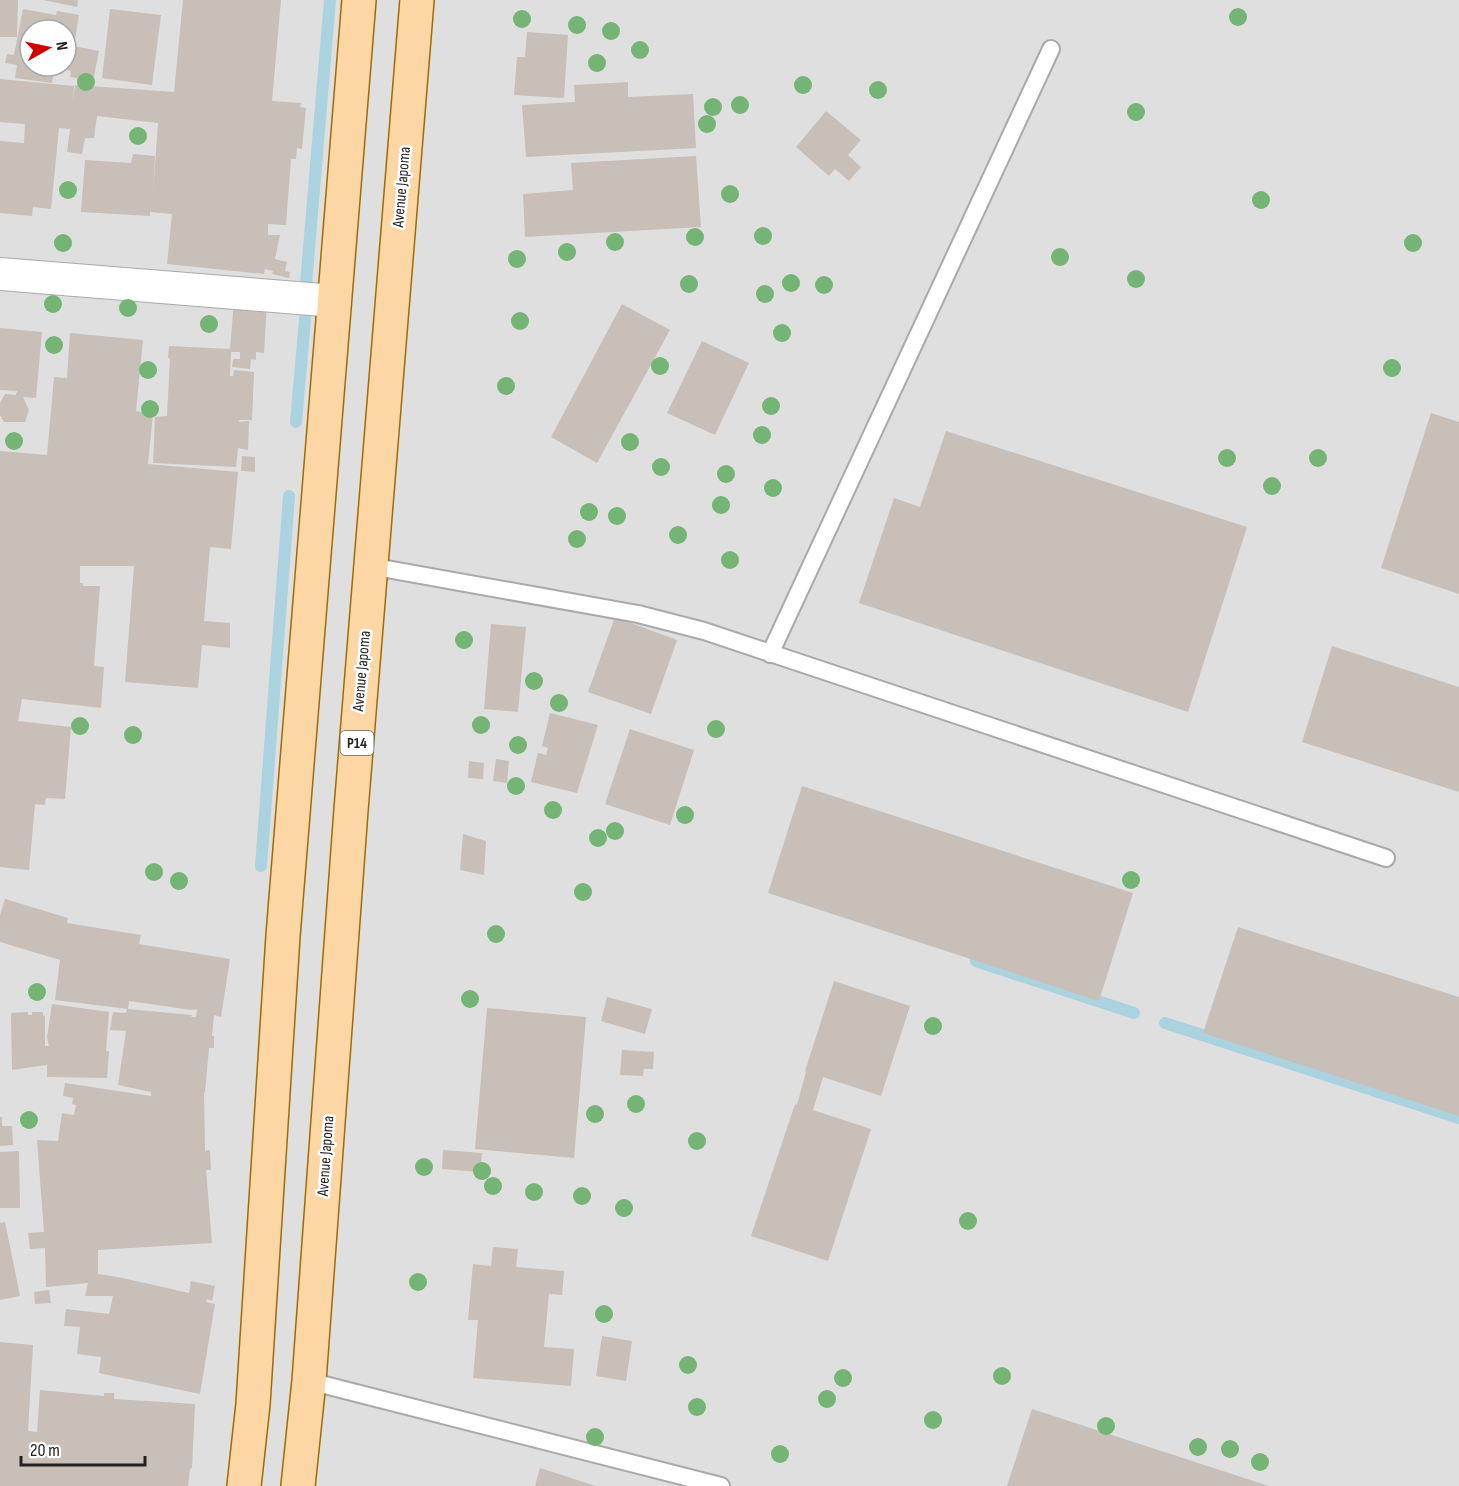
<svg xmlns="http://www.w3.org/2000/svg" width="1459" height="1486" font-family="'Sofia Sans Condensed',sans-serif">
<rect width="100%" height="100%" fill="#f2efe9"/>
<path fill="#e0dfdf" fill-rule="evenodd" d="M 0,0 L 1459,0 L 1459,1486 L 0,1486 ZM 30,30 L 66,30 L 66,66 L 30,66 Z"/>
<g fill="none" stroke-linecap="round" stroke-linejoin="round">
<path stroke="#aad3df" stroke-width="12" d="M 306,284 L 330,0
M 296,422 L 306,308
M 261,866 L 289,496
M 976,961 L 1134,1013
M 1165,1023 L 1459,1118"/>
</g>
<path fill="#c7bfb8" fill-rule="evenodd" d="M 0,0 L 18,0 L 17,37 L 0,37 Z
M 43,0 L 78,0 L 77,7 Z
M 183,0 L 281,0 L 272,101 L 301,103 L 300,107 L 306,108 L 302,149 L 297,148 L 296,159 L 291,159 L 286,225 L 268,224 L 268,235 L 280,235 L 275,259 L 287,262 L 285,271 L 290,272 L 289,278 L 272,274 L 273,271 L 265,269 L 264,274 L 167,264 L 172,214 L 150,212 L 150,216 L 81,212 L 85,160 L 131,163 L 133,154 L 155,156 L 153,193 L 158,123 L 97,116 L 94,138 L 85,138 L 82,154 L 67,152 L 70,129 L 59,128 L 51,209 L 33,207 L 32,216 L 0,213 L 0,141 L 24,143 L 25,124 L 0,122 L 0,79 L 74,86 L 73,102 L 75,85 L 174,92 Z
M 23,9 L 56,15 L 57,11 L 79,15 L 74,46 L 99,51 L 93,81 L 70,77 L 71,71 L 55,67 L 52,83 L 15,78 L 17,65 L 5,63 L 7,54 L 14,55 ZM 30,30 L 66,30 L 66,66 L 30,66 Z
M 110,9 L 161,15 L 152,85 L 102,78 Z
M 527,32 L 568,35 L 564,98 L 514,95 L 517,57 L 525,57 Z
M 628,82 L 628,97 L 693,94 L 696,148 L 526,157 L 522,105 L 575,102 L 574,85 Z
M 826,111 L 861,140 L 848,155 L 861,167 L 849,181 L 835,169 L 829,176 L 796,147 Z
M 696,156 L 701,227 L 525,237 L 523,194 L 573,190 L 571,163 Z
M 234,301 L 267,303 L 264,353 L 256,352 L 256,360 L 251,359 L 250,369 L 232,367 L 233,359 L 240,359 L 240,352 L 231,352 L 230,376 L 233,376 L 234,370 L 254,372 L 252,420 L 239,420 L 239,422 L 249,421 L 248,450 L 238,448 L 236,467 L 153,463 L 155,417 L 167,416 L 170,358 L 168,358 L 169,346 L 230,349 Z
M 622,304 L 670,330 L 597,463 L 551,437 Z
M 0,328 L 42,332 L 36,398 L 23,397 L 29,410 L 25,422 L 4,422 L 0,415 L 0,403 L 5,394 L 16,395 L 17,391 L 0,390 Z
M 70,333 L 143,340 L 136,411 L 153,414 L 148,464 L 238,472 L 231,549 L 210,547 L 204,621 L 230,623 L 230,648 L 202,645 L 198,688 L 125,682 L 134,566 L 80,566 L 80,583 L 83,583 L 83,586 L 100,586 L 94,666 L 104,667 L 101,708 L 22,699 L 18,721 L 71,727 L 65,799 L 46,798 L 45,805 L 35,804 L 29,870 L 0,867 L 0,451 L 47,455 L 54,377 L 67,378 Z
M 702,341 L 749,363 L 715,435 L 667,413 Z
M 1431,413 L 1459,422 L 1459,594 L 1381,568 Z
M 946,431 L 1247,527 L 1188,712 L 859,603 L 894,498 L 920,507 Z
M 242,456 L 255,457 L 255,472 L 241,471 Z
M 615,617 L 677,640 L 651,714 L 588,692 Z
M 491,624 L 526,627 L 518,712 L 484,709 Z
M 1332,646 L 1459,687 L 1459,792 L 1302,742 Z
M 550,713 L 598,725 L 577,793 L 531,782 L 538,753 L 546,755 L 548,748 L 542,746 Z
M 630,729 L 694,750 L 670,825 L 605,804 Z
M 496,759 L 509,761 L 507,783 L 493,781 Z
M 469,761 L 484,763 L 483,779 L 468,778 Z
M 802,786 L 1133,893 L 1099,1001 L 768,893 Z
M 463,834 L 486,841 L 484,875 L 460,870 Z
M 5,899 L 68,918 L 67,923 L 141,935 L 139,944 L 230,959 L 221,1017 L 214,1015 L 212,1036 L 214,1036 L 214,1048 L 209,1048 L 205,1093 L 204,1092 L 205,1151 L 210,1150 L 211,1170 L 206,1170 L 212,1243 L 98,1250 L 98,1274 L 118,1277 L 189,1293 L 191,1281 L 215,1286 L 212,1301 L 207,1299 L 206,1302 L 215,1304 L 200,1394 L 99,1373 L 101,1357 L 77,1354 L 80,1327 L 64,1326 L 66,1309 L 109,1314 L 113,1296 L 85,1296 L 88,1283 L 46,1287 L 45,1248 L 30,1249 L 28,1233 L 44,1232 L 37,1140 L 58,1141 L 62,1113 L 74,1115 L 76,1105 L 72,1104 L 73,1098 L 63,1096 L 65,1083 L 151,1096 L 151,1092 L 118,1085 L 126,1031 L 110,1030 L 113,1012 L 126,1013 L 127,1009 L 192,1015 L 191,1017 L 196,1017 L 197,1009 L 191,1010 L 129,1001 L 128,1009 L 55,1000 L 60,960 L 0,942 L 0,915 Z
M 1238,927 L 1459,997 L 1459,1116 L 1203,1033 Z
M 834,981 L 910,1006 L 881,1096 L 823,1077 L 813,1110 L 871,1129 L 828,1261 L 751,1236 L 795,1104 L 797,1105 L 806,1072 L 805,1071 Z
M 607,997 L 652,1009 L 645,1034 L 601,1021 Z
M 52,1004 L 109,1012 L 106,1051 L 109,1051 L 107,1078 L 47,1077 L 47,1065 L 12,1070 L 11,1013 L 28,1012 L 28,1015 L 32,1015 L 32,1012 L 43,1012 L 43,1016 L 45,1015 L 45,1046 L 49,1046 L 47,1037 Z
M 487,1008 L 586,1017 L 574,1158 L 475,1149 Z
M 622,1050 L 654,1052 L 653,1069 L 644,1069 L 643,1076 L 620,1075 Z
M 0,1117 L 2,1117 L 2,1126 L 12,1126 L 13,1145 L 0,1146 Z
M 443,1150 L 482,1153 L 480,1172 L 442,1169 Z
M 19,1151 L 20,1208 L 0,1208 L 0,1152 Z
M 5,1222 L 20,1296 L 0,1300 L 0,1223 Z
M 493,1247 L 518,1249 L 516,1267 L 564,1271 L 562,1295 L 549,1294 L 544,1347 L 574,1349 L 571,1386 L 473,1378 L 478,1320 L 468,1320 L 473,1264 L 491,1266 Z
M 49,1290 L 51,1303 L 35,1304 L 34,1292 Z
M 602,1336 L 632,1341 L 626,1381 L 596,1376 Z
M 0,1342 L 33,1345 L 28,1431 L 37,1432 L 40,1390 L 104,1396 L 104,1393 L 114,1393 L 114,1399 L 195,1404 L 192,1468 L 190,1469 L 188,1486 L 0,1486 Z
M 1032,1409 L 1269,1486 L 1007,1486 Z
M 540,1468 L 596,1486 L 535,1486 Z"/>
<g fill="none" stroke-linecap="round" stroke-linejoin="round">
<defs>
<path id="lane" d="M 370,566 L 638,614 L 704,631 L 1386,858
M 770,654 L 1051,49
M 309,1381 L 721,1486"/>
<path id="street" d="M 0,274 L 335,301"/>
<path id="primary" d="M 244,1486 L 253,1404 L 283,936 L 359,0
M 298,1486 L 309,1381 L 351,810 L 417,0"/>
</defs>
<use href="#lane" stroke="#a9a9a9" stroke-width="20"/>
<use href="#street" stroke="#a9a9a9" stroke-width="34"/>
<use href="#primary" stroke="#a06b00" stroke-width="36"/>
<use href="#lane" stroke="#fff" stroke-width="16"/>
<use href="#street" stroke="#fff" stroke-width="32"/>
<use href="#primary" stroke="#fcd6a4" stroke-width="33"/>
</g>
<g fill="#74b475">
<circle cx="1238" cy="17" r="9"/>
<circle cx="522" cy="19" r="9"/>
<circle cx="577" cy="25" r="9"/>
<circle cx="611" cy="31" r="9"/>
<circle cx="640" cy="50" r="9"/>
<circle cx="597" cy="63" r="9"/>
<circle cx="86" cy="82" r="9"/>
<circle cx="803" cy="85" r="9"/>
<circle cx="878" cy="90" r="9"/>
<circle cx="740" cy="105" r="9"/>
<circle cx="713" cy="107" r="9"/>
<circle cx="1136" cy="112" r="9"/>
<circle cx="707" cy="124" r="9"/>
<circle cx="138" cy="136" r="9"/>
<circle cx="68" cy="190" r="9"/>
<circle cx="730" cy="194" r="9"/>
<circle cx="1261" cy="200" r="9"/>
<circle cx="763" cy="236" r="9"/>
<circle cx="695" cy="237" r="9"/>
<circle cx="615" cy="242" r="9"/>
<circle cx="63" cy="243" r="9"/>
<circle cx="1413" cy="243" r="9"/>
<circle cx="567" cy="252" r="9"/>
<circle cx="1060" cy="257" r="9"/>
<circle cx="517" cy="259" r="9"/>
<circle cx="1136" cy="279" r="9"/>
<circle cx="791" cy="283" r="9"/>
<circle cx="689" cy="284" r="9"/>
<circle cx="824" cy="285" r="9"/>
<circle cx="765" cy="294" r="9"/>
<circle cx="53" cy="304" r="9"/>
<circle cx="128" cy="308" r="9"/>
<circle cx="520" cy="321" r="9"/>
<circle cx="209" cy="324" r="9"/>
<circle cx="782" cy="333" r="9"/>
<circle cx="54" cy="345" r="9"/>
<circle cx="660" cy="366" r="9"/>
<circle cx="1392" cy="368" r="9"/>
<circle cx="148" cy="370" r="9"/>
<circle cx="506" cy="386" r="9"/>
<circle cx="771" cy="406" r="9"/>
<circle cx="150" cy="409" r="9"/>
<circle cx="762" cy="435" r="9"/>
<circle cx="14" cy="441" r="9"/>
<circle cx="630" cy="442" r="9"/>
<circle cx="1227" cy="458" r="9"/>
<circle cx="1318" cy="458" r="9"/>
<circle cx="661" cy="467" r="9"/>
<circle cx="726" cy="474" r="9"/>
<circle cx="1272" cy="486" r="9"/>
<circle cx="773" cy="488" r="9"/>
<circle cx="721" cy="505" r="9"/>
<circle cx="589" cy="512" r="9"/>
<circle cx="617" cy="516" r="9"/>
<circle cx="678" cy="535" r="9"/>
<circle cx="577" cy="539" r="9"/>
<circle cx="730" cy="560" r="9"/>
<circle cx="464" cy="640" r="9"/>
<circle cx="534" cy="681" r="9"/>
<circle cx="559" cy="703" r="9"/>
<circle cx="481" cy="725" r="9"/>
<circle cx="80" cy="726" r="9"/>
<circle cx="716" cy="729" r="9"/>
<circle cx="133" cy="735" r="9"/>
<circle cx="518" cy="745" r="9"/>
<circle cx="516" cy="786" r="9"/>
<circle cx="553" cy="810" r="9"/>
<circle cx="685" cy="815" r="9"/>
<circle cx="615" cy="831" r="9"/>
<circle cx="598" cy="838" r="9"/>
<circle cx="154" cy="872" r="9"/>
<circle cx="1131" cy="880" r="9"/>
<circle cx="179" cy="881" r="9"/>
<circle cx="583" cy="892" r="9"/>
<circle cx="496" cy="934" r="9"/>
<circle cx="37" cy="992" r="9"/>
<circle cx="470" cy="999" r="9"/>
<circle cx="933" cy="1026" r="9"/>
<circle cx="636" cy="1104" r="9"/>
<circle cx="595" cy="1114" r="9"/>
<circle cx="29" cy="1120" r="9"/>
<circle cx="697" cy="1141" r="9"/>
<circle cx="424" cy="1167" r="9"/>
<circle cx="482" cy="1171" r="9"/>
<circle cx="493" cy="1186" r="9"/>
<circle cx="534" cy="1192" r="9"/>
<circle cx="582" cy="1196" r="9"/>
<circle cx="624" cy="1208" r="9"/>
<circle cx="968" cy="1221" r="9"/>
<circle cx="418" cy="1282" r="9"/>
<circle cx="604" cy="1314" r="9"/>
<circle cx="688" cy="1365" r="9"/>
<circle cx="1002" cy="1376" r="9"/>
<circle cx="843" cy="1378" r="9"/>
<circle cx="827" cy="1399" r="9"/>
<circle cx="697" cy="1407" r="9"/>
<circle cx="933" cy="1420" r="9"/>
<circle cx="1106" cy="1426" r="9"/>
<circle cx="595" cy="1437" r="9"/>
<circle cx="1198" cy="1447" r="9"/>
<circle cx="1230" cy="1449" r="9"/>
<circle cx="780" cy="1454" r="9"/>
<circle cx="1260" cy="1462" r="9"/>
</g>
<g text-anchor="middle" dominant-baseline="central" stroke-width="5" stroke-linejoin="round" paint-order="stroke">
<rect fill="#fff" stroke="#646464" stroke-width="1.5" x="340.5" y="731" width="33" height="24" rx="4.5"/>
<g font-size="15" font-weight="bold" fill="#222">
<text x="357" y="743">P14</text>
</g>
<g font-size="16" fill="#222" stroke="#fff">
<text transform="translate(402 187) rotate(-85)">Avenue Japoma</text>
<text transform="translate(362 671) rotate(-85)">Avenue Japoma</text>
<text transform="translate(326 1156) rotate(-86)">Avenue Japoma</text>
</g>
</g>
<g transform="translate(48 48) rotate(81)"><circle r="28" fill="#ffffff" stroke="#a7a7a7" stroke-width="1.5"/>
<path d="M0-4.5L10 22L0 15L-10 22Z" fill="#d40000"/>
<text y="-9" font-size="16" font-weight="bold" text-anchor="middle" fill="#222222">N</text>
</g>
<path d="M21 1456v9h124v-9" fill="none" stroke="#222222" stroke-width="3"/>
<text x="30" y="1456" font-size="18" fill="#222222" stroke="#ffffff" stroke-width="4.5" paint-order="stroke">20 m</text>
</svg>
